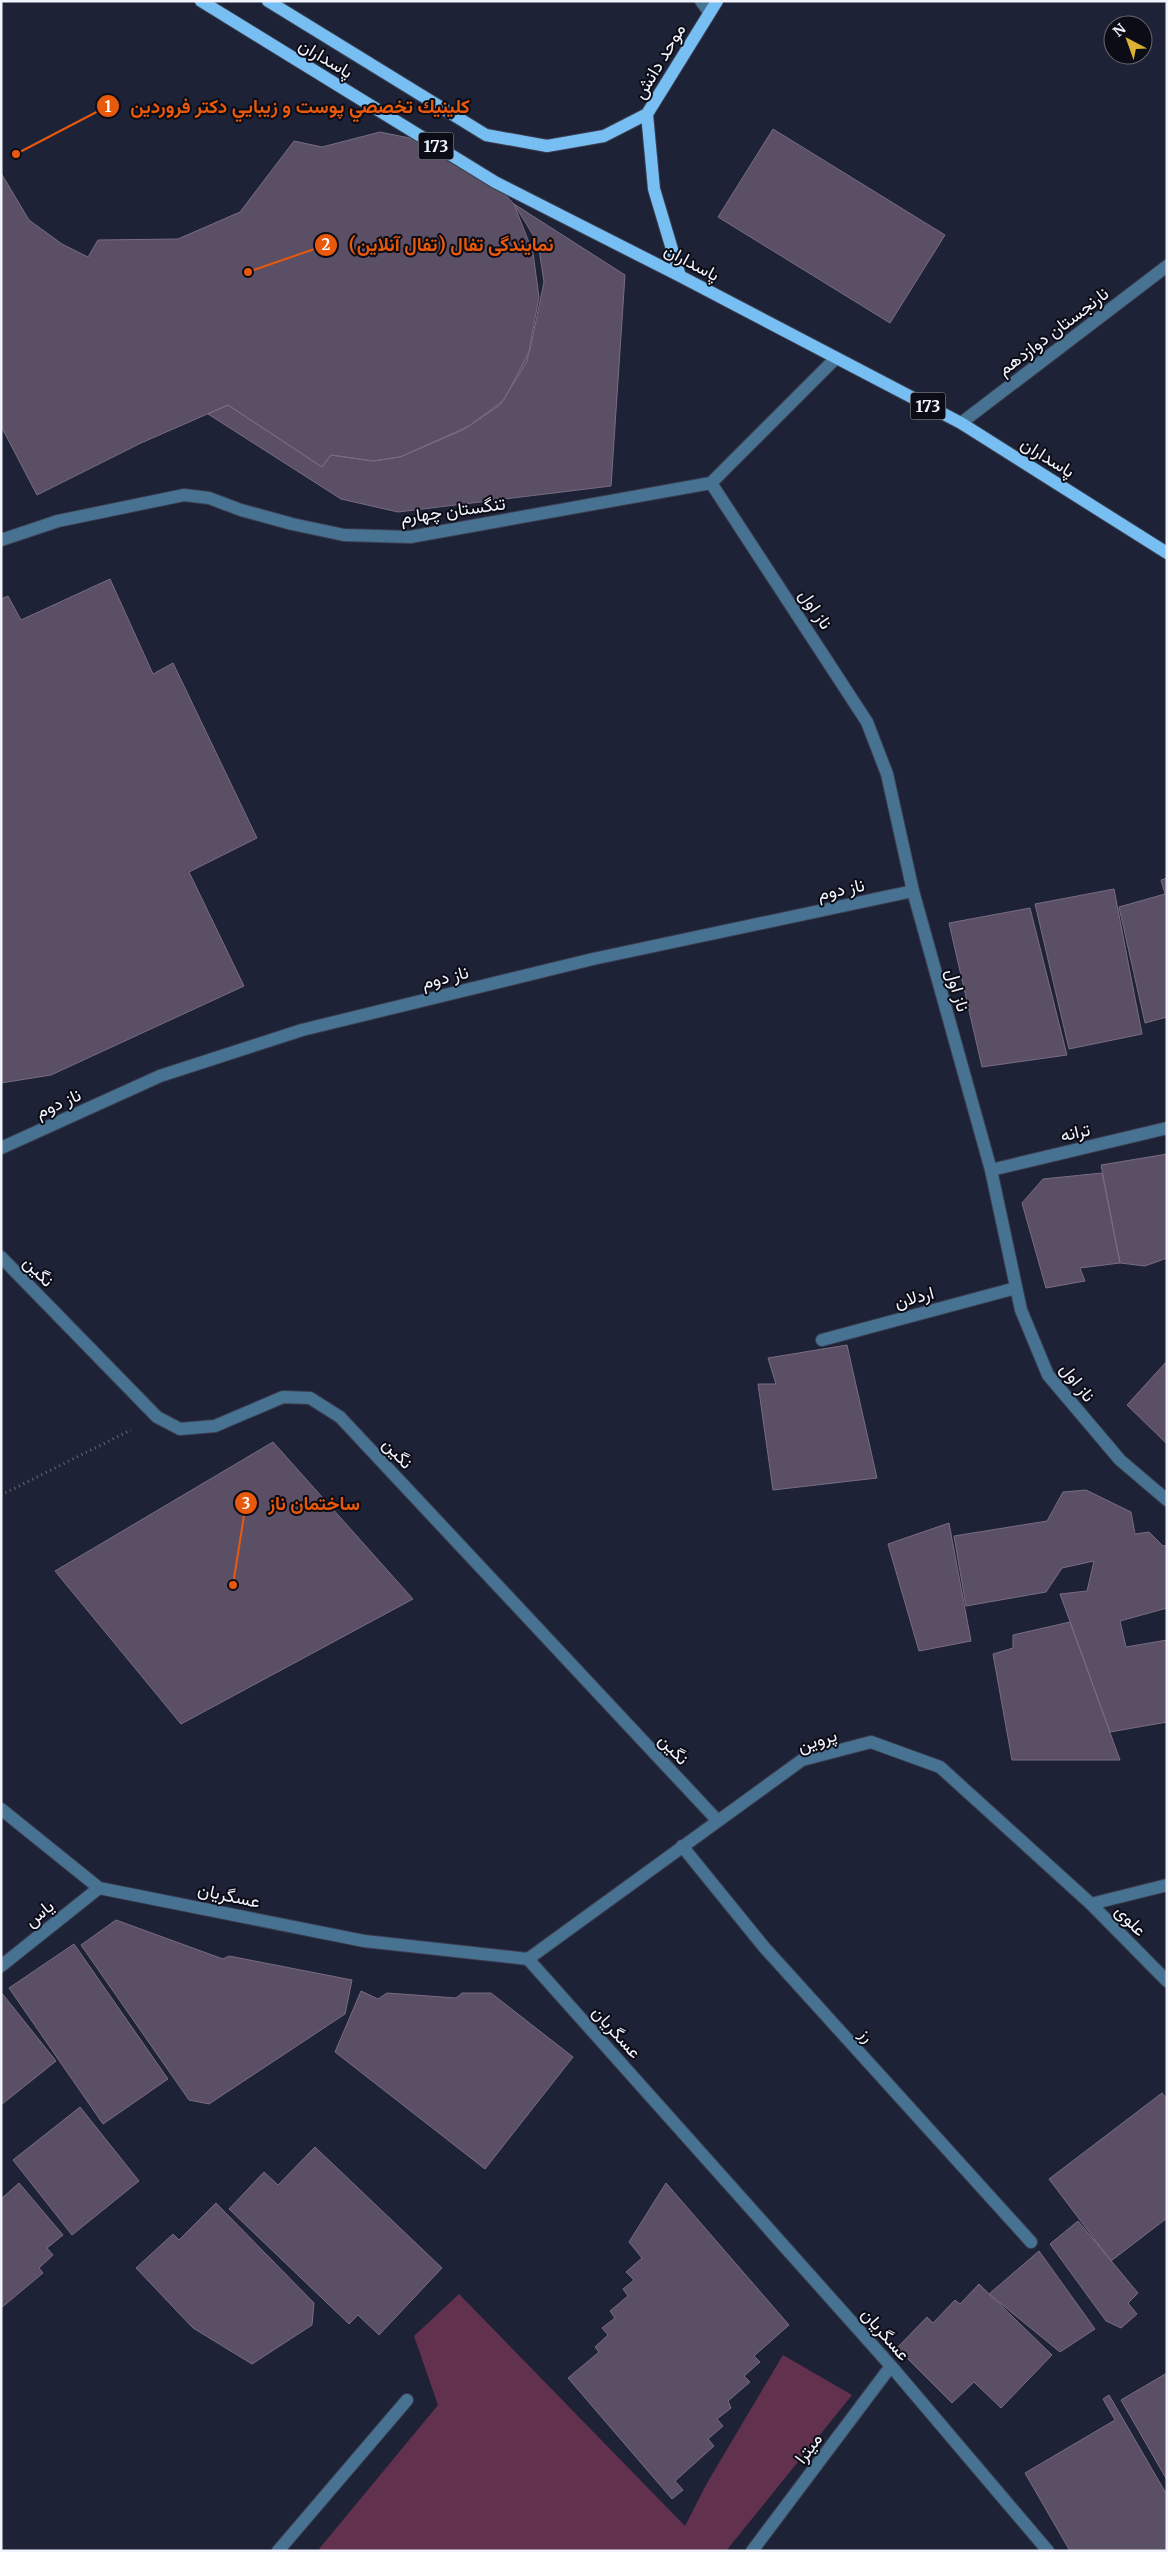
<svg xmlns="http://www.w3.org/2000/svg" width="1168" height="2552" font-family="Merriweather,Vazirmatn,serif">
<rect width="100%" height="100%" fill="#1e2236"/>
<path fill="#61314d" d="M 459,2294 L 685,2526 L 707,2483 L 783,2355 L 852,2395 L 726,2551 L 321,2551 L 319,2549 L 438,2405 L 414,2336 Z"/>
<path fill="#5b4f65" stroke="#796c83" d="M 773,129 L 945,235 L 890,323 L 718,217 Z
M 380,132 L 434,143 L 478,166 L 514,204 L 533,253 L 539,297 L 527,362 L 500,405 L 463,430 L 400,457 L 373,461 L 331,455 L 322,467 L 228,405 L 141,443 L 37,495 L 1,426 L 1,173 L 29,220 L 62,244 L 88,257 L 98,240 L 178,239 L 240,212 L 294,141 L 322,147 Z
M 514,204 L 625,275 L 611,486 L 398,512 L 341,499 L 208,414 L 228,405 L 322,467 L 331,455 L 373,461 L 400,457 L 469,426 L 504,400 L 530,350 L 544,282 L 538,243 Z
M 110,579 L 153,674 L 173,663 L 257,838 L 189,872 L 244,986 L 51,1075 L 1,1083 L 1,599 L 8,596 L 21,620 Z
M 1167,878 L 1167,1017 L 1145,1023 L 1119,907 L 1165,894 L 1161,880 Z
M 1114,889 L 1142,1034 L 1069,1049 L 1035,904 Z
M 1030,908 L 1067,1055 L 982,1067 L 949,923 Z
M 1167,1154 L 1167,1258 L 1145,1266 L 1120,1263 L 1101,1165 Z
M 1102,1173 L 1120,1263 L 1080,1268 L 1085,1281 L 1046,1288 L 1022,1203 L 1043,1179 Z
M 847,1345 L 877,1478 L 773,1490 L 758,1384 L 776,1384 L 768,1358 Z
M 1167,1361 L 1167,1444 L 1127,1405 Z
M 273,1442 L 413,1599 L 181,1724 L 55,1571 Z
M 1086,1490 L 1131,1512 L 1135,1534 L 1149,1532 L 1163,1546 L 1167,1545 L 1167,1608 L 1120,1621 L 1126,1647 L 1167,1640 L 1167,1722 L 1110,1732 L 1060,1594 L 1087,1591 L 1094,1561 L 1062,1568 L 1046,1592 L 966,1606 L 954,1536 L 1047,1521 L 1063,1492 Z
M 949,1523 L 971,1641 L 919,1651 L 888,1544 Z
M 1070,1622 L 1120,1760 L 1012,1760 L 993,1654 L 1013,1648 L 1013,1635 Z
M 116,1920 L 223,1959 L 229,1956 L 352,1980 L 345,2014 L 209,2104 L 189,2100 L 81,1945 Z
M 74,1944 L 168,2079 L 103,2124 L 9,1988 Z
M 361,1991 L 378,1999 L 387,1993 L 456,1998 L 462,1993 L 491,1993 L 573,2057 L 485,2169 L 335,2052 Z
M 1,1992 L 56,2061 L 1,2105 Z
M 1162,2093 L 1167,2099 L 1167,2218 L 1111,2261 L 1049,2179 Z
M 80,2107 L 139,2181 L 72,2235 L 13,2160 Z
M 315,2147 L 442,2268 L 379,2335 L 358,2315 L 349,2324 L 229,2209 L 264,2172 L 278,2185 Z
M 19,2183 L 63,2235 L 47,2248 L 53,2255 L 39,2268 L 43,2273 L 1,2308 L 1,2199 Z
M 666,2183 L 789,2325 L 754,2356 L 760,2362 L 744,2376 L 750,2382 L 728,2401 L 731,2408 L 717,2419 L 723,2426 L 708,2439 L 714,2446 L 675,2481 L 683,2490 L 672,2499 L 568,2378 L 599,2352 L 595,2347 L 608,2335 L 602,2328 L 615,2318 L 610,2311 L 628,2296 L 623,2289 L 634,2280 L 626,2272 L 642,2258 L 629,2242 Z
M 216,2203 L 314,2303 L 312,2325 L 252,2364 L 193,2328 L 136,2268 L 173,2234 L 179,2240 Z
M 1078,2221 L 1138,2293 L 1128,2303 L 1137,2314 L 1121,2328 L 1106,2321 L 1050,2244 Z
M 1039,2251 L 1095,2329 L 1060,2352 L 989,2294 Z
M 979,2284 L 1052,2355 L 1001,2408 L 974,2382 L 952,2403 L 897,2348 L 927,2317 L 933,2323 L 955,2300 L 960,2304 Z
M 1167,2373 L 1167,2480 L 1121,2400 Z
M 1109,2395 L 1167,2495 L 1167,2551 L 1070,2551 L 1025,2473 L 1115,2420 L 1103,2399 Z"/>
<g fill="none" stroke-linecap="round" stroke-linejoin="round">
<defs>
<path id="minor" d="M 701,1 L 709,12
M 961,423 L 1167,266
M 711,483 L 867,722 L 887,774 L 913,891 L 991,1170 L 1021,1310 L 1048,1375 L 1120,1460 L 1167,1500
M 1,540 L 58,521 L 184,495 L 209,498 L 241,510 L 292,524 L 344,535 L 410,537 L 711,483 L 835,359
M 1,1148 L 160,1076 L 302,1030 L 593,959 L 913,891
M 991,1170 L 1167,1128
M 1,1257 L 157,1417 L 180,1429 L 215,1426 L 283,1397 L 310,1398 L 340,1417 L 717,1820
M 822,1340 L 1016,1288
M 1,1809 L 99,1888 L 364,1941 L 528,1959 L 891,2366 L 1048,2551
M 682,1846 L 764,1947 L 1031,2242
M 1091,1904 L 1167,1885
M 528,1959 L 802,1760 L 871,1742 L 940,1767 L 1091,1904 L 1167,1981
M 1,1966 L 99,1888
M 278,2551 L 407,2400
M 752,2551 L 891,2366"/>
<path id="major" d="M 201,1 L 495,182 L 680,276 L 961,423 L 1167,553
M 268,1 L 486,135 L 547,146 L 604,136 L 647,114
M 647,114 L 654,189 L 680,276
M 647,114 L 717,1"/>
</defs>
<use href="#minor" stroke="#3c3f52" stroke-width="14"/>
<use href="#major" stroke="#3c3f52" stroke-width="14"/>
<path stroke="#676a7a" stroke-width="3" stroke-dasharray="1 4" stroke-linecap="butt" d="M 1,1495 L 131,1430"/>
<use href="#minor" stroke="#477291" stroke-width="12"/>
<use href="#major" stroke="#77bff3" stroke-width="12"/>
</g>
<g text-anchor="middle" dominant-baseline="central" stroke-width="4" stroke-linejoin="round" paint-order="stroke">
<g fill="#0b0c15" stroke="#adaeb7" stroke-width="1">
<rect x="418.5" y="132.5" width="35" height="27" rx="4"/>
<rect x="910.5" y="392.5" width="35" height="27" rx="4"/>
</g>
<g font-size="16" font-weight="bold" fill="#f2f4fd">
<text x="436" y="146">173</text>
<text x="928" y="406">173</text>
</g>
<g font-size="18" fill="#f2f4fd" stroke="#0b0c15">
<text transform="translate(326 58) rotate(31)">پاسداران</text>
<text transform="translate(659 61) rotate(-59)">موحد دانش</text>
<text transform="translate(692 262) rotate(28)">پاسداران</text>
<text transform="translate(1053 331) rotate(-37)">نارنجستان دوازدهم</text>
<text transform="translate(1048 457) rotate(32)">پاسداران</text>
<text transform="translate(453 510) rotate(-8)">تنگستان چهارم</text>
<text transform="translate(816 609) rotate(56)">ناز اول</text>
<text transform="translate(841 889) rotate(-12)">ناز دوم</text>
<text transform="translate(445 977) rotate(-14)">ناز دوم</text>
<text transform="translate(958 990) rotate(74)">ناز اول</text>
<text transform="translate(58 1103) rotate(-24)">ناز دوم</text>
<text transform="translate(1075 1132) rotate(-13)">ترانه</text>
<text transform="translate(39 1271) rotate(46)">نگین</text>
<text transform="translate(914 1297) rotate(-15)">اردلان</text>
<text transform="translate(1078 1382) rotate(52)">ناز اول</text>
<text transform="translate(398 1453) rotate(47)">نگین</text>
<text transform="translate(817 1740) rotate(-18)">پروین</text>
<text transform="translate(674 1749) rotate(47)">نگین</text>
<text transform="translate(229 1895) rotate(12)">عسگریان</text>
<text transform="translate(39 1913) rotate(-39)">یاس</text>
<text transform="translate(1131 1920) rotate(46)">علوی</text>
<text transform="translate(617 2032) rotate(48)">عسگریان</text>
<text transform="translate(867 2035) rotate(48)">رز</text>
<text transform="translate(886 2334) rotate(49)">عسگریان</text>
<text transform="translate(808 2448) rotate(-53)">میترا</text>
</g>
</g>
<path fill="none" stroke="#e8590c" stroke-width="2" d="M16 154L108 106M248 272L326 245M233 1585L246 1503"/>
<g fill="#e8590c" stroke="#0b0c15" stroke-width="2">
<circle cx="16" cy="154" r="5"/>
<circle cx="248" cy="272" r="5"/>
<circle cx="233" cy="1585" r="5"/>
<circle cx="108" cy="106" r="12"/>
<circle cx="326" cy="245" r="12"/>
<circle cx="246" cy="1503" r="12"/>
</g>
<g font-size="15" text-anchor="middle" font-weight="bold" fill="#fff">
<text x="108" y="112">1</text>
<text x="326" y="250">2</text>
<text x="246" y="1509">3</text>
</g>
<g font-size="19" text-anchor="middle" font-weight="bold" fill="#e8590c" stroke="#0b0c15" stroke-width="4" stroke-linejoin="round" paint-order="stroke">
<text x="300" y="113">كلينيك تخصصي پوست و زيبايي دكتر فروردين</text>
<text x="451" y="251">نمایندگی تفال (تفال آنلاین)</text>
<text x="314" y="1510">ساختمان ناز</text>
</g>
<rect width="1168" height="2552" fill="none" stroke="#f2f4fd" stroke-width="5"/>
<g transform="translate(1128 40) rotate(319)"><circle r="24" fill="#0b0c15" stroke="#676972"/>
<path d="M0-4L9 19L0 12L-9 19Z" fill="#dbb233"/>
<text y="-8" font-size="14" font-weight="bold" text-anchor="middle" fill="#f2f4fd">N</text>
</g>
</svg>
